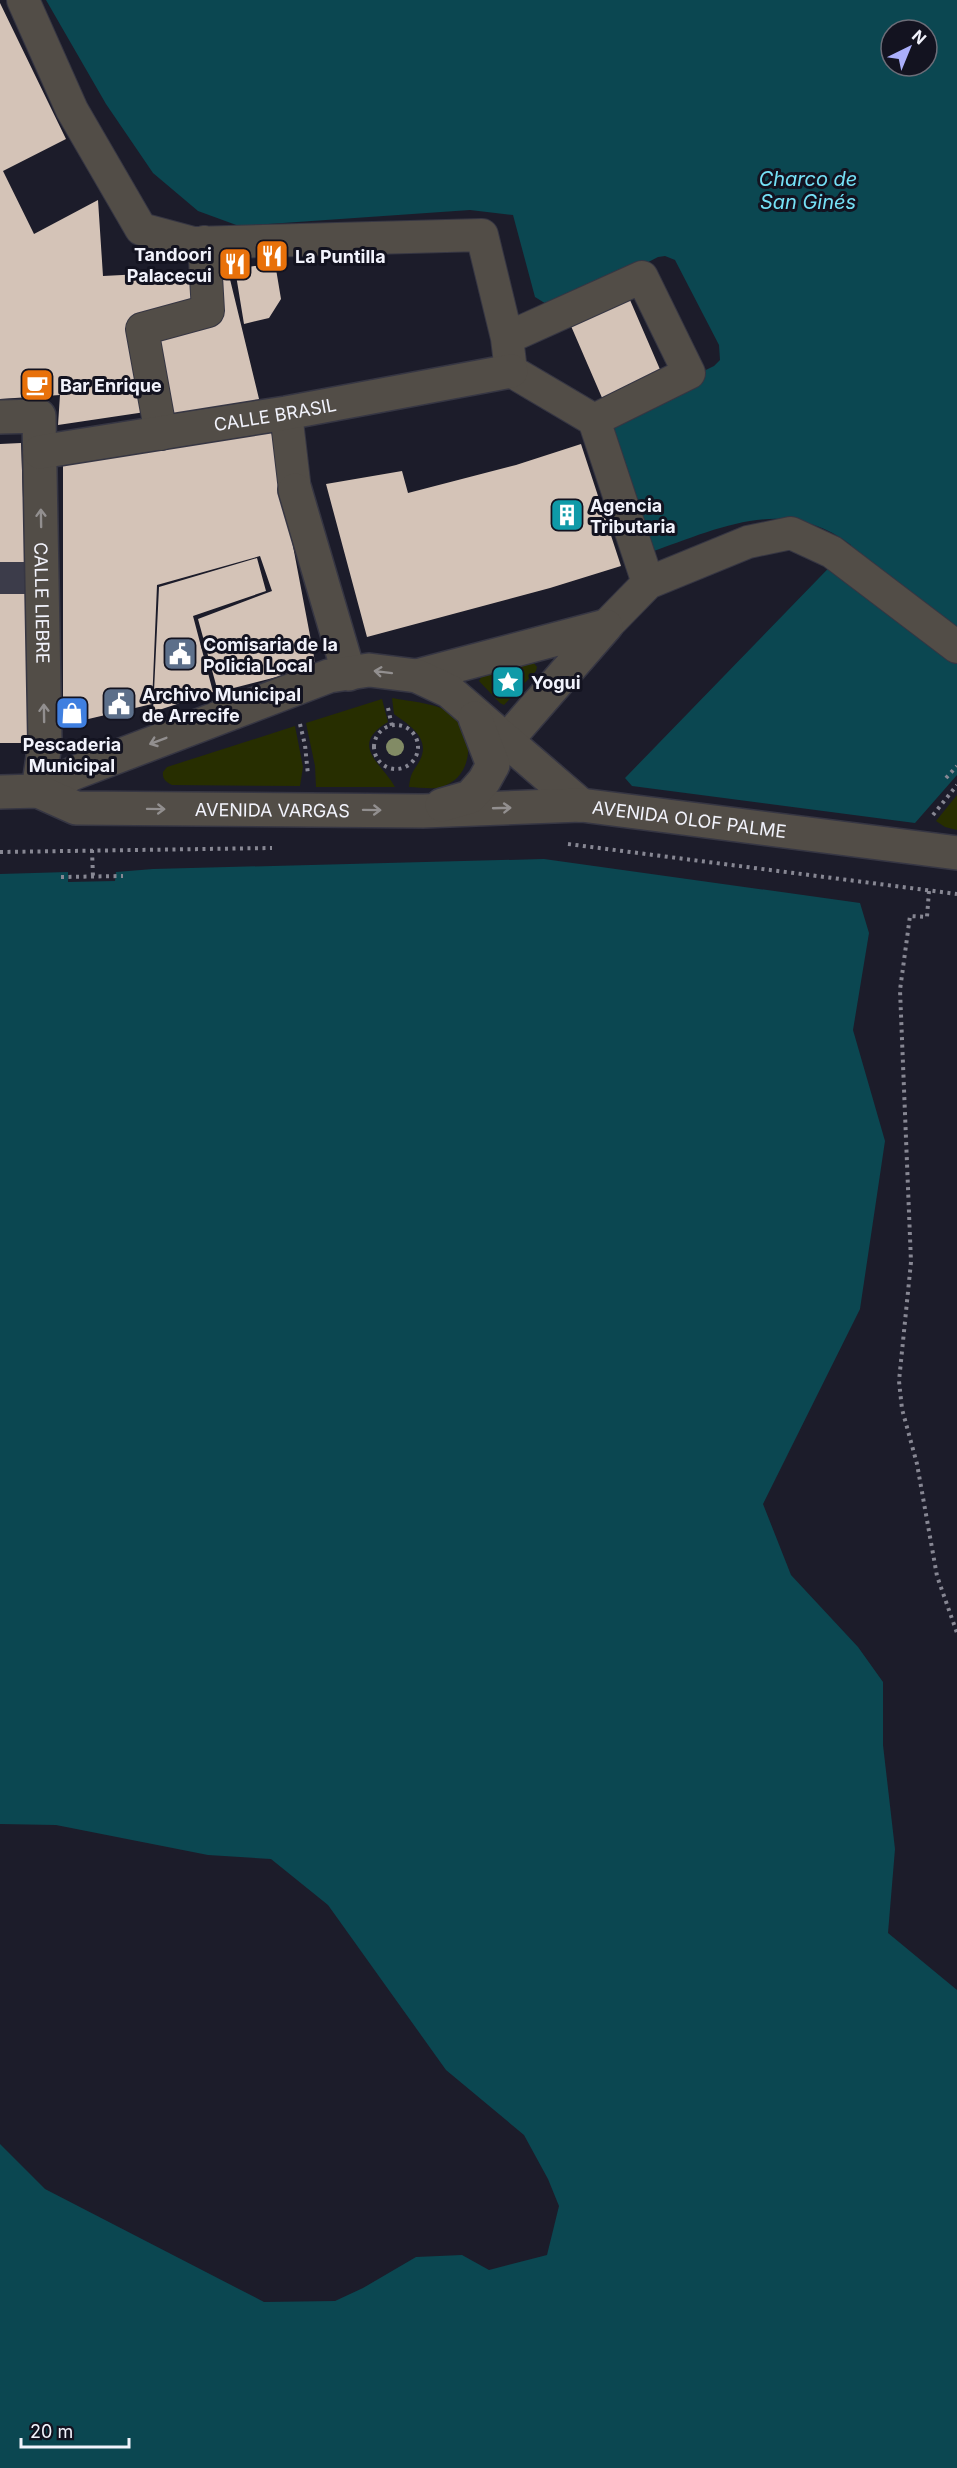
<svg xmlns="http://www.w3.org/2000/svg" width="957" height="2468" font-family="Inter,sans-serif">
<rect width="100%" height="100%" fill="#1c1c2a"/>
<path fill="#272e00" d="M 533,662 L 537,667 L 536,671 L 504,705 L 500,703 L 479,681 L 483,674 Z
M 392,698 C 408,701 442,704 454,715 C 476,736 473,778 441,787 C 432,790 419,787 409,787 C 411,771 413,773 420,760 C 431,738 409,725 394,714 Z
M 382,699 L 388,722 C 348,746 382,763 395,787 L 316,787 L 315,766 L 306,723 Z
M 295,726 L 303,767 L 300,786 L 172,785 C 166,782 162,779 163,772 L 167,767 Z
M 957,795 L 957,830 L 945,827 L 936,821 Z"/>
<path fill="#0b4751" fill-rule="evenodd" d="M 46,0 L 957,0 L 957,775 L 915,823 L 632,786 L 625,778 L 851,545 C 784,494 718,529 648,553 L 607,418 L 714,366 L 720,360 L 719,345 L 675,260 L 665,256 L 658,257 L 556,310 L 535,297 L 513,215 L 470,210 L 239,226 L 198,211 L 153,173 L 106,104 ZM 891,30 L 927,30 L 927,66 L 891,66 Z
M 544,859 L 860,903 L 869,933 L 853,1030 L 885,1141 L 860,1309 L 763,1504 L 791,1575 L 858,1647 L 883,1682 L 883,1745 L 895,1849 L 888,1933 L 957,1990 L 957,2468 L 0,2468 L 0,2144 L 45,2189 L 264,2302 L 335,2301 L 363,2288 L 416,2257 L 462,2255 L 489,2270 L 547,2255 L 559,2206 L 548,2179 L 524,2135 L 446,2070 L 328,1905 L 271,1859 L 208,1855 L 56,1825 L 0,1824 L 0,874 L 68,872 L 68,882 L 115,881 L 116,872 L 153,869 Z"/>
<path fill="#d4c3b7" d="M 0,3 L 66,139 L 3,171 L 34,234 L 98,200 L 103,276 L 199,271 L 203,308 L 136,324 L 152,411 L 58,425 L 60,395 L 0,399 Z
M 275,263 L 281,299 L 269,318 L 244,324 L 235,269 Z
M 228,271 L 260,403 L 173,419 L 155,334 L 216,313 L 210,272 Z
M 630,300 L 662,374 L 603,400 L 571,326 Z
M 270,425 L 316,667 L 218,692 L 198,619 L 272,591 L 260,556 L 157,585 L 152,704 L 63,725 L 63,463 Z
M 21,443 L 32,743 L 0,743 L 0,444 Z
M 581,444 L 621,566 L 550,588 L 367,637 L 326,484 L 402,471 L 408,493 L 516,465 Z
M 257,558 L 266,591 L 193,616 L 213,692 L 153,712 L 159,587 Z"/>
<g fill="none" stroke-linecap="round" stroke-linejoin="round">
<path stroke="#3c3c4a" stroke-width="32" stroke-dasharray="32 16" stroke-linecap="butt" d="M 0,578 L 27,578"/>
<defs>
<path id="pedestrian" d="M 23,0 L 72,110 L 141,229 L 193,243 L 482,235 L 507,338 L 511,371 L 594,420 L 648,583
M 507,338 L 642,277 L 689,373 L 594,420
M 286,413 L 295,490
M 161,434 L 142,329 L 208,311 L 204,242
M 606,626 L 648,583 L 748,542 L 791,533 L 832,552 L 957,647"/>
<g id="minor">
<path id="s1" d="M 0,417 L 39,416 L 45,743 L 38,791"/>
<path id="s2" d="M 40,452 L 286,413 L 511,371"/>
<path d="M 295,490 L 349,674"/>
<path d="M 417,676 L 606,626 L 506,741"/>
</g>
<g id="tertiary">
<path d="M 38,791 L 74,773 L 329,676 L 369,670 L 417,676 L 449,691 L 581,805"/>
<path id="s3" d="M 0,792 L 38,791 L 76,808 L 423,811 L 581,805 L 957,853"/>
<path d="M 442,805 L 470,797 L 484,781 L 493,765 L 475,718"/>
</g>
</defs>
<use href="#pedestrian" stroke="#363643" stroke-width="34"/>
<use href="#minor" stroke="#363643" stroke-width="36"/>
<use href="#tertiary" stroke="#363643" stroke-width="36"/>
<path stroke="#878793" stroke-width="4" stroke-dasharray="3 4.5" stroke-linecap="butt" d="M 388,708 L 392,726
M 300,724 L 305,745 L 308,775
M374 747a22 22 0 1 1 44 0a22 22 0 1 1-44 0Z
M 946,778 L 957,766
M 933,815 L 957,785
M 568,844 L 957,894
M 92,850 L 93,877
M 0,852 L 272,848
M 61,877 L 123,876
M 929,891 L 927,917 L 910,916 L 900,990 L 911,1262 L 899,1381 L 902,1409 L 917,1464 L 937,1576 L 957,1633"/>
<use href="#pedestrian" stroke="#524d47" stroke-width="32"/>
<use href="#minor" stroke="#524d47" stroke-width="33"/>
<use href="#tertiary" stroke="#524d47" stroke-width="33"/>
</g>
<circle fill="#828b65" cx="395" cy="747" r="9"/>
<defs><path id="oneway-shaft" d="M-6 0H5M1.5-3L5.5 0L1.5 3" fill="none" stroke-width="1.6" stroke-linecap="round" stroke-linejoin="round" transform="scale(1.5)"/></defs>
<g stroke="#928f8f">
<use href="#oneway-shaft" transform="translate(41 518) rotate(-91)"/>
<use href="#oneway-shaft" transform="translate(383 672) rotate(-173)"/>
<use href="#oneway-shaft" transform="translate(44 713) rotate(-91)"/>
<use href="#oneway-shaft" transform="translate(158 741) rotate(159)"/>
<use href="#oneway-shaft" transform="translate(502 808) rotate(-2)"/>
<use href="#oneway-shaft" transform="translate(156 809) rotate(1)"/>
<use href="#oneway-shaft" transform="translate(372 810) rotate(1)"/>
</g>
<defs>
<symbol id="restaurant-square" viewBox="-11 -11 22 22"><rect x="-9" y="-9" width="18" height="18" rx="4" fill="#e8710a" stroke="#131320"/><path d="M-5-6h1v4h1v-4h1v4h1v-4h1v5L-1.5 .5V6h-2V.5L-5-1ZM5-6V6H3V1.5H1.5Q1.5-4 5-6Z" fill="#fff"/></symbol>
<symbol id="cafe-square" viewBox="-11 -11 22 22"><rect x="-9" y="-9" width="18" height="18" rx="4" fill="#e8710a" stroke="#131320"/><path d="M-5.5-4.5H6V0H3Q3 3.5 0 3.5H-2.5Q-5.5 3.5-5.5 0ZM3-3.2v2h1.7v-2ZM-6 4.5H4V6H-6Z" fill="#fff"/></symbol>
<symbol id="building-square" viewBox="-11 -11 22 22"><rect x="-9" y="-9" width="18" height="18" rx="4" fill="#0f9aa8" stroke="#131320"/><path d="M-4-6H4V6H1V3H-1V6H-4ZM-2.5-4.3h1.7v1.8h-1.7ZM.8-4.3h1.7v1.8H.8ZM-2.5-1h1.7V.8h-1.7ZM.8-1h1.7V.8H.8Z" fill="#fff"/></symbol>
<symbol id="civic-square" viewBox="-11 -11 22 22"><rect x="-9" y="-9" width="18" height="18" rx="4" fill="#5c6f8a" stroke="#131320"/><path d="M-.6-6.5H3V-4.5H.6V-3L4-1V1h2V6H-6V1h2V-1L-.6-3ZM-1.2 2.5V6h2.4V2.5Z" fill="#fff"/></symbol>
<symbol id="sight-square" viewBox="-11 -11 22 22"><rect x="-9" y="-9" width="18" height="18" rx="4" fill="#0f9aa8" stroke="#131320"/><path d="M0-6L1.8-2.2L6-1.7L2.9 1.2L3.7 5.4L0 3.3L-3.7 5.4L-2.9 1.2L-6-1.7L-1.8-2.2Z" fill="#fff"/></symbol>
<symbol id="shop-square" viewBox="-11 -11 22 22"><rect x="-9" y="-9" width="18" height="18" rx="4" fill="#3f7fe0" stroke="#131320"/><path d="M-5-2.5h2.3a2.7 3.5 0 0 1 5.4 0H5L5.5 6h-11ZM-1.5-2.5h3a1.5 2.3 0 0 0-3 0Z" fill="#fff"/></symbol>
</defs>
<g fill-rule="evenodd">
<use href="#restaurant-square" x="253" y="237" width="38" height="38"/>
<use href="#restaurant-square" x="216" y="245" width="38" height="38"/>
<use href="#cafe-square" x="18" y="366" width="38" height="38"/>
<use href="#building-square" x="548" y="496" width="38" height="38"/>
<use href="#civic-square" x="161" y="635" width="38" height="38"/>
<use href="#sight-square" x="489" y="663" width="38" height="38"/>
<use href="#civic-square" x="100" y="685" width="38" height="38"/>
<use href="#shop-square" x="53" y="694" width="38" height="38"/>
</g>
<g text-anchor="middle" dominant-baseline="central" stroke-width="6" stroke-linejoin="round" paint-order="stroke">
<g font-size="18" font-weight="bold" fill="#f2f3fc" stroke="#131320" text-anchor="start">
<text x="212" y="254" text-anchor="end">Tandoori<tspan x="212" dy="21">Palacecui</tspan></text>
<text x="295" y="256">La Puntilla</text>
<text x="60" y="385">Bar Enrique</text>
<text x="590" y="505">Agencia<tspan x="590" dy="21">Tributaria</tspan></text>
<text x="203" y="644">Comisaria de la<tspan x="203" dy="21">Policia Local</tspan></text>
<text x="531" y="682">Yogui</text>
<text x="142" y="694">Archivo Municipal<tspan x="142" dy="21">de Arrecife</tspan></text>
<text x="72" y="744" text-anchor="middle">Pescaderia<tspan x="72" dy="21">Municipal</tspan></text>
</g>
<g font-size="18" fill="#f2f3fc" stroke="#131320">
<text stroke="none"><textPath href="#s2" startOffset="238">CALLE BRASIL</textPath></text>
<text stroke="none"><textPath href="#s1" startOffset="226">CALLE LIEBRE</textPath></text>
<text stroke="none"><textPath href="#s3" startOffset="276">AVENIDA VARGAS</textPath></text>
<text stroke="none"><textPath href="#s3" startOffset="694">AVENIDA OLOF PALME</textPath></text>
</g>
<g font-size="20" font-style="italic" fill="#75e1f6" stroke="#131320">
<text x="808" y="179">Charco de<tspan x="808" dy="23">San Ginés</tspan></text>
</g>
</g>
<g transform="translate(909 48) rotate(43)"><circle r="28" fill="#131320" stroke="#6c6d78" stroke-width="1.5"/>
<path d="M0-4.5L10 22L0 15L-10 22Z" fill="#aaaffb"/>
<text y="-9" font-size="16" font-weight="bold" text-anchor="middle" fill="#f2f3fc">N</text>
</g>
<path d="M21 2438v9h108v-9" fill="none" stroke="#f2f3fc" stroke-width="3"/>
<text x="30" y="2438" font-size="18" fill="#f2f3fc" stroke="#131320" stroke-width="4.5" paint-order="stroke">20 m</text>
</svg>
